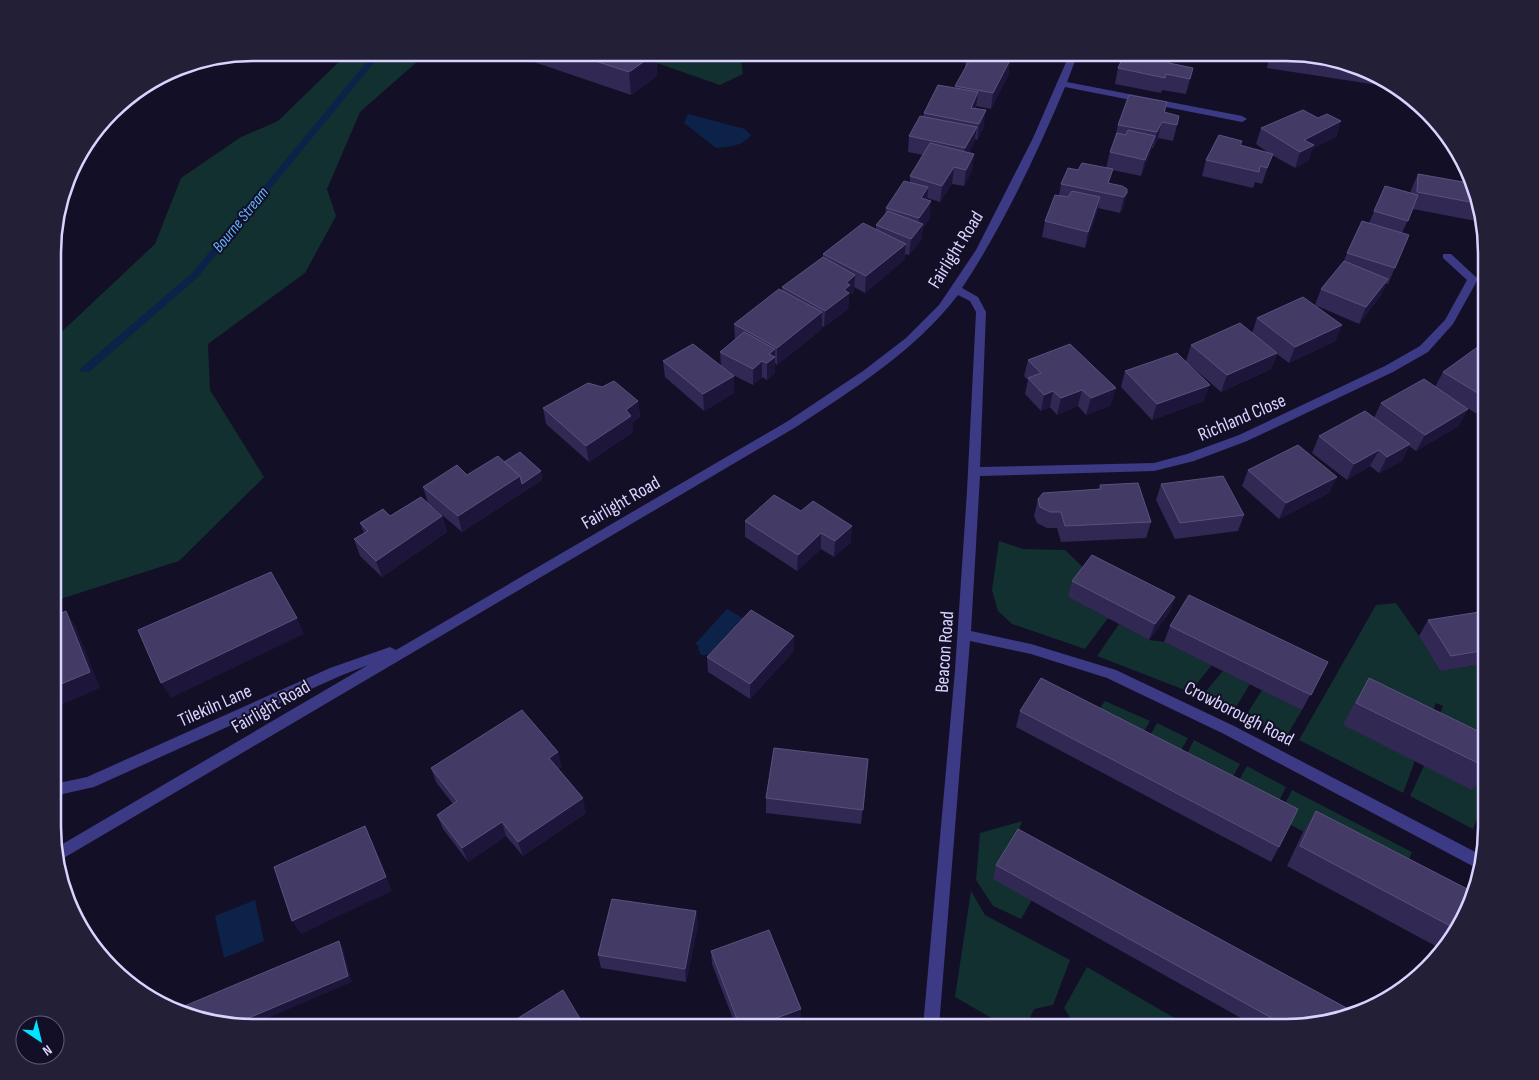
<svg xmlns="http://www.w3.org/2000/svg" width="1539" height="1080" font-family="'Sofia Sans Condensed',sans-serif">
<rect width="100%" height="100%" fill="#130f26"/>
<path fill="#12302f" d="M 348,53 L 427,53 L 360,112 L 327,189 L 336,216 L 305,273 L 208,344 L 210,390 L 264,477 L 179,561 L 54,601 L 54,339 L 155,244 L 181,178 L 241,137 L 278,121 Z
M 628,53 L 740,53 L 743,74 L 720,85 Z
M 999,541 L 1023,549 L 1065,550 L 1087,571 L 1068,597 L 1108,618 L 1085,649 L 1012,624 L 998,611 L 992,590 Z
M 1396,603 L 1419,636 L 1440,671 L 1486,664 L 1486,797 L 1473,829 L 1410,796 L 1424,766 L 1430,737 L 1443,706 L 1436,703 C 1423,733 1415,763 1403,793 L 1299,740 L 1376,605 Z
M 1119,624 L 1149,640 L 1164,642 L 1212,665 L 1190,692 L 1097,656 Z
M 1223,671 L 1250,684 L 1233,712 L 1201,697 Z
M 1262,690 L 1302,710 L 1286,737 L 1245,717 Z
M 1105,701 L 1150,721 L 1136,745 L 1090,721 Z
M 1157,723 L 1188,738 L 1173,764 L 1143,748 Z
M 1194,740 L 1240,764 L 1225,791 L 1180,767 Z
M 1247,766 L 1286,787 L 1272,815 L 1231,794 Z
M 1292,790 L 1412,852 L 1399,883 L 1278,818 Z
M 1022,821 L 1014,843 L 1032,900 L 1021,919 L 993,906 L 976,880 L 980,833 Z
M 971,891 L 985,915 L 1070,960 L 1053,1005 L 1034,1009 L 1026,1027 L 1007,1027 L 955,997 Z
M 1087,967 L 1190,1027 L 1086,1027 L 1071,1019 L 1064,1008 Z"/>
<path fill="#0c2248" d="M 688,114 L 745,129 L 751,135 C 743,146 729,147 716,148 L 684,123 Z
M 727,609 L 748,621 L 709,655 L 701,655 L 698,649 L 699,646 L 695,644 Z
M 255,900 L 264,941 L 224,958 L 215,916 Z"/>
<g fill="none" stroke-linecap="round" stroke-linejoin="round">
<path fill="#0c2248" fill-rule="evenodd" d="M 374,53 L 382,53 L 198,277 L 89,372 L 81,372 L 80,370 L 81,368 L 192,273 Z"/>
<path fill="#3d3a85" fill-rule="evenodd" d="M 1070,53 L 1078,53 L 1067,82 L 1242,116 L 1247,119 L 1242,122 L 1065,87 C 1036,156 1003,226 962,288 L 978,297 L 986,312 L 980,467 L 1154,463 L 1187,454 L 1239,435 L 1385,366 L 1420,346 L 1445,320 L 1467,280 L 1443,258 L 1443,254 L 1451,254 L 1478,279 L 1453,324 L 1428,352 L 1393,372 L 1247,441 L 1194,461 L 1154,471 L 980,476 L 971,631 L 1031,644 L 1116,670 L 1234,726 L 1483,856 L 1480,870 L 1224,734 L 1107,678 L 1031,654 L 970,641 L 939,1027 L 923,1027 L 955,670 L 967,491 L 976,312 L 970,301 L 958,295 C 914,352 855,388 796,427 L 57,862 L 54,849 L 368,665 L 340,676 L 94,787 L 54,796 L 54,784 L 87,777 L 330,668 L 390,647 L 396,650 L 788,421 L 863,371 L 906,338 L 939,305 L 976,250 L 1033,138 Z"/>
</g>
<path fill="#312854" d="M 530,53 L 656,53 L 657,76 L 631,95 L 531,61 Z
M 966,53 L 1011,53 L 1008,60 L 1010,60 L 1008,76 L 991,109 L 976,106 L 976,108 L 984,126 L 977,140 L 975,139 L 974,143 L 969,152 L 974,154 L 972,170 L 964,186 L 952,184 L 940,202 L 927,198 L 930,218 L 923,228 L 921,240 L 909,255 L 905,254 L 904,260 L 865,293 L 854,287 L 854,292 L 849,295 L 848,309 L 824,327 L 822,326 L 822,329 L 777,365 L 775,363 L 775,373 L 767,380 L 762,377 L 753,385 L 729,373 L 734,376 L 734,393 L 704,411 L 665,377 L 663,361 L 721,366 L 720,352 L 735,340 L 734,324 L 782,291 L 782,287 L 823,258 L 823,254 L 876,229 L 876,225 L 885,214 L 886,208 L 910,182 L 910,176 L 923,155 L 908,152 L 909,136 L 923,116 L 924,113 L 955,88 L 955,86 L 966,67 L 965,67 Z
M 1119,53 L 1160,53 L 1158,58 L 1169,63 L 1193,68 L 1186,94 L 1162,90 L 1161,93 L 1115,84 L 1118,68 L 1121,61 L 1118,60 Z
M 1270,53 L 1299,53 L 1351,63 L 1397,88 L 1267,68 Z
M 1167,102 L 1165,113 L 1177,125 L 1173,141 L 1158,138 L 1153,148 L 1152,148 L 1141,176 L 1112,170 L 1109,183 L 1127,189 L 1123,209 L 1120,213 L 1098,208 L 1085,248 L 1042,237 L 1045,221 L 1059,196 L 1061,184 L 1078,170 L 1106,168 L 1110,152 L 1114,141 L 1118,125 Z
M 1318,118 L 1341,121 L 1336,137 L 1313,148 L 1308,161 L 1295,168 L 1272,155 L 1262,184 L 1255,182 L 1253,188 L 1202,176 L 1206,160 L 1240,146 L 1270,154 L 1256,144 L 1261,128 Z
M 1418,174 L 1469,183 L 1481,222 L 1413,209 L 1402,233 L 1409,235 L 1388,284 L 1386,284 L 1381,295 L 1359,324 L 1315,305 L 1321,289 L 1343,263 L 1347,253 L 1369,223 L 1385,186 L 1411,193 L 1411,190 Z
M 1257,318 L 1342,325 L 1335,341 L 1289,363 L 1277,354 L 1271,369 L 1221,392 L 1189,364 L 1204,401 L 1152,420 L 1121,387 L 1125,371 L 1186,361 L 1191,345 L 1252,333 Z
M 1486,346 L 1486,414 L 1482,417 L 1456,401 L 1459,426 L 1416,451 L 1409,446 L 1402,461 L 1379,473 L 1370,466 L 1347,480 L 1312,453 L 1319,436 L 1374,418 L 1381,403 L 1435,387 L 1443,372 L 1484,349 Z
M 1028,360 L 1111,405 L 1086,415 L 1078,406 L 1057,415 L 1050,407 L 1041,411 L 1025,394 L 1028,380 L 1024,376 Z
M 638,401 L 640,417 L 632,423 L 633,432 L 589,462 L 546,424 L 543,408 Z
M 504,462 L 541,471 L 542,480 L 462,532 L 428,503 L 423,487 L 467,475 Z
M 1248,470 L 1329,493 L 1279,519 L 1242,486 Z
M 1161,484 L 1244,515 L 1238,531 L 1175,539 L 1156,500 Z
M 1100,485 L 1151,522 L 1146,538 L 1061,542 L 1057,528 L 1047,528 L 1037,523 L 1034,516 L 1038,499 L 1099,489 Z
M 774,495 L 851,542 L 834,557 L 821,549 L 797,571 L 745,537 L 745,521 Z
M 390,516 L 442,516 L 447,532 L 382,577 L 360,556 L 354,539 L 364,533 L 360,523 Z
M 1072,581 L 1175,597 L 1169,613 L 1149,640 L 1068,597 Z
M 1486,611 L 1486,664 L 1440,671 L 1419,636 L 1428,620 Z
M 1170,626 L 1328,662 L 1302,710 L 1164,642 Z
M 794,651 L 750,699 L 708,672 L 707,657 Z
M 1369,678 L 1486,735 L 1486,773 L 1472,790 L 1343,725 L 1356,700 Z
M 1020,711 L 1279,847 L 1271,862 L 1016,727 Z
M 868,759 L 861,824 L 766,813 L 766,798 Z
M 562,767 L 558,769 L 586,813 L 523,856 L 506,836 L 468,862 L 443,829 L 437,815 L 453,804 L 436,782 L 431,768 Z
M 1316,811 L 1475,893 L 1446,947 L 1443,950 L 1287,866 L 1303,832 Z
M 996,865 L 1354,1012 L 1287,1028 L 1257,1027 L 993,879 Z
M 696,911 L 698,925 L 686,982 L 601,968 L 598,955 Z
M 711,951 L 801,1021 L 785,1027 L 736,1027 L 712,964 Z"/>
<path fill="#1d163a" d="M 656,53 L 657,76 L 631,95 L 629,72 Z
M 1006,53 L 1011,53 L 1001,73 L 1003,57 Z
M 1157,53 L 1160,53 L 1159,56 L 1153,67 Z
M 1010,60 L 1008,76 L 991,109 L 993,93 Z
M 978,92 L 976,108 L 971,108 Z
M 986,110 L 984,126 L 977,140 L 979,124 Z
M 1341,121 L 1336,137 L 1313,148 L 1308,161 L 1295,168 L 1304,140 Z
M 1162,122 L 1158,138 L 1153,148 L 1157,132 Z
M 977,127 L 974,143 L 963,164 L 965,148 Z
M 1155,136 L 1151,152 L 1141,176 L 1145,160 Z
M 974,154 L 972,170 L 964,186 L 966,170 Z
M 954,167 L 952,184 L 940,202 L 942,186 Z
M 1113,169 L 1109,185 L 1108,183 Z
M 928,187 L 927,203 L 921,198 Z
M 1127,193 L 1123,209 L 1120,213 L 1124,197 Z
M 1100,197 L 1097,213 L 1085,248 L 1088,232 Z
M 931,201 L 930,218 L 923,228 L 921,240 L 909,255 L 911,239 L 918,230 L 919,218 Z
M 906,244 L 904,260 L 865,293 L 866,276 Z
M 855,275 L 854,292 L 849,295 L 848,309 L 824,327 L 825,311 L 846,283 Z
M 1388,279 L 1381,295 L 1359,324 L 1366,307 Z
M 822,312 L 822,329 L 777,365 L 777,348 Z
M 1342,325 L 1335,341 L 1289,363 L 1295,347 Z
M 775,349 L 775,373 L 767,380 L 767,363 L 769,354 Z
M 1277,353 L 1271,369 L 1221,392 L 1227,375 Z
M 762,361 L 762,377 L 753,385 L 753,369 Z
M 734,376 L 734,393 L 704,411 L 703,394 Z
M 1210,385 L 1204,401 L 1152,420 L 1157,404 Z
M 1116,388 L 1111,405 L 1086,415 L 1091,398 Z
M 1082,390 L 1078,406 L 1057,415 L 1061,398 Z
M 1053,391 L 1050,407 L 1041,411 L 1044,395 Z
M 638,401 L 640,417 L 632,423 L 633,432 L 589,462 L 586,446 L 626,410 Z
M 1468,409 L 1459,426 L 1416,451 L 1425,435 Z
M 1486,409 L 1486,414 L 1482,417 Z
M 1410,444 L 1402,461 L 1379,473 L 1387,457 Z
M 1379,450 L 1370,466 L 1347,480 L 1354,464 Z
M 541,471 L 542,480 L 462,532 L 458,516 L 520,476 Z
M 1337,477 L 1329,493 L 1279,519 L 1286,503 Z
M 442,516 L 447,532 L 382,577 L 376,561 Z
M 852,526 L 851,542 L 834,557 L 835,541 Z
M 821,533 L 821,549 L 797,571 L 798,555 Z
M 1175,597 L 1169,613 L 1149,640 L 1155,624 Z
M 66,611 L 76,627 L 100,688 L 54,708 L 54,687 Z
M 297,618 L 304,634 L 171,698 L 161,683 Z
M 794,636 L 794,651 L 750,699 L 750,684 Z
M 558,752 L 562,767 L 553,773 L 549,758 Z
M 583,798 L 586,813 L 523,856 L 518,842 Z
M 502,822 L 506,836 L 468,862 L 462,848 Z
M 365,826 L 372,840 L 392,891 L 301,934 L 292,921 Z
M 696,911 L 698,925 L 686,982 L 685,969 Z
M 339,941 L 343,948 L 352,982 L 247,1027 L 240,1027 L 232,1025 Z
M 801,1009 L 801,1021 L 785,1027 L 752,1027 Z"/>
<path fill="#433a66" stroke="#5a527e" d="M 571,53 L 656,53 L 629,72 Z
M 977,53 L 1006,53 L 1003,57 Z
M 1125,53 L 1132,53 L 1170,61 L 1169,63 L 1193,68 L 1190,79 L 1166,74 L 1165,78 L 1118,68 Z
M 1274,53 L 1299,53 L 1351,63 L 1354,65 Z
M 973,54 L 1010,60 L 993,93 L 955,86 Z
M 938,85 L 978,92 L 971,108 L 986,110 L 979,124 L 924,113 Z
M 1129,95 L 1167,102 L 1164,112 L 1179,116 L 1177,125 L 1162,122 L 1157,132 L 1118,125 Z
M 1303,110 L 1318,118 L 1327,114 L 1341,121 L 1304,140 L 1314,145 L 1300,152 L 1261,128 Z
M 920,116 L 977,127 L 965,148 L 909,136 Z
M 1128,130 L 1155,136 L 1145,160 L 1110,152 L 1117,133 L 1126,135 Z
M 1219,135 L 1242,141 L 1240,145 L 1273,154 L 1267,168 L 1260,166 L 1259,172 L 1206,160 Z
M 930,143 L 974,154 L 966,170 L 954,167 L 942,186 L 910,176 Z
M 1082,163 L 1113,169 L 1108,183 L 1122,186 L 1127,189 L 1127,193 L 1124,197 L 1061,184 L 1068,168 L 1078,170 Z
M 1418,174 L 1469,183 L 1475,203 L 1417,192 Z
M 904,181 L 928,187 L 921,198 L 931,201 L 919,218 L 886,208 Z
M 1385,186 L 1418,195 L 1408,221 L 1374,211 Z
M 1072,191 L 1100,197 L 1088,232 L 1045,221 L 1055,195 L 1068,197 Z
M 888,211 L 923,224 L 911,239 L 876,225 Z
M 1362,221 L 1409,235 L 1395,268 L 1347,253 Z
M 863,223 L 906,244 L 866,276 L 823,254 Z
M 823,257 L 855,275 L 846,283 L 850,285 L 844,290 L 849,293 L 825,311 L 782,287 Z
M 1344,261 L 1388,279 L 1366,307 L 1321,289 Z
M 779,289 L 822,312 L 777,348 L 734,324 Z
M 1303,297 L 1342,325 L 1295,347 L 1257,318 Z
M 1240,323 L 1277,353 L 1227,375 L 1191,345 Z
M 744,332 L 775,349 L 769,354 L 775,357 L 767,363 L 762,361 L 753,369 L 720,352 Z
M 693,344 L 734,376 L 703,394 L 663,361 Z
M 1070,344 L 1116,388 L 1091,398 L 1082,390 L 1061,398 L 1053,391 L 1044,395 L 1028,378 L 1041,373 L 1028,360 Z
M 1479,346 L 1486,350 L 1486,398 L 1443,372 Z
M 1177,353 L 1210,385 L 1157,404 L 1125,371 Z
M 1424,379 L 1468,409 L 1425,435 L 1381,403 Z
M 614,381 L 638,401 L 626,410 L 631,416 L 586,446 L 543,408 L 588,383 L 602,387 Z
M 1365,411 L 1410,444 L 1387,457 L 1379,450 L 1354,464 L 1319,436 Z
M 1298,445 L 1337,477 L 1286,503 L 1248,470 Z
M 520,452 L 541,471 L 522,484 L 520,476 L 504,462 Z
M 498,456 L 520,476 L 458,516 L 423,487 L 457,465 L 467,475 Z
M 1223,476 L 1244,515 L 1180,523 L 1161,484 Z
M 1138,483 L 1151,522 L 1065,526 L 1061,512 L 1050,512 L 1040,507 L 1038,499 L 1043,493 L 1101,489 L 1100,485 Z
M 774,495 L 801,511 L 813,501 L 852,526 L 835,541 L 821,533 L 798,555 L 745,521 Z
M 421,497 L 442,516 L 376,561 L 354,539 L 368,531 L 360,523 L 383,509 L 390,516 Z
M 1092,555 L 1175,597 L 1155,624 L 1072,581 Z
M 271,572 L 297,618 L 161,683 L 138,630 Z
M 1189,595 L 1328,662 L 1311,695 L 1170,626 Z
M 751,610 L 794,636 L 750,684 L 707,657 Z
M 66,611 L 90,672 L 54,687 L 54,616 Z
M 1486,611 L 1486,650 L 1451,656 L 1428,620 Z
M 1041,678 L 1298,809 L 1279,847 L 1020,711 Z
M 1369,678 L 1486,735 L 1486,767 L 1356,703 Z
M 522,710 L 558,752 L 549,758 L 583,798 L 518,842 L 502,822 L 462,848 L 437,815 L 457,801 L 431,768 Z
M 774,748 L 868,759 L 863,810 L 766,798 Z
M 1316,811 L 1475,893 L 1456,929 L 1300,846 Z
M 365,826 L 386,877 L 292,921 L 274,867 Z
M 1018,829 L 1354,1012 L 1288,1027 L 996,865 Z
M 612,899 L 696,911 L 685,969 L 598,955 Z
M 769,930 L 801,1009 L 752,1027 L 740,1027 L 711,951 Z
M 339,941 L 348,976 L 232,1025 L 188,1017 L 175,1010 Z
M 563,990 L 585,1027 L 504,1027 Z
M 1040,1020 L 1051,1027 L 1036,1027 Z"/>
<g text-anchor="middle" dominant-baseline="central" stroke-width="4" stroke-linejoin="round" paint-order="stroke">
<g font-size="16" font-style="italic" fill="#62b6ff" stroke="#130f26">
<text transform="translate(241 220) rotate(-51)">Bourne Stream</text>
</g>
<g font-size="19" fill="#d9d4ff" stroke="#130f26">
<text transform="translate(956 250) rotate(-58)">Fairlight Road</text>
<text transform="translate(1242 418) rotate(-23)">Richland Close</text>
<text transform="translate(621 503) rotate(-30)">Fairlight Road</text>
<text transform="translate(945 652) rotate(-86)">Beacon Road</text>
<text transform="translate(215 706) rotate(-24)">Tilekiln Lane</text>
<text transform="translate(271 707) rotate(-30)">Fairlight Road</text>
<text transform="translate(1239 714) rotate(27)">Crowborough Road</text>
</g>
</g>
<path d="M0 0H1539V1080H0ZM253 61H1286A192 192 0 0 1 1478 253V827A192 192 0 0 1 1286 1019H253A192 192 0 0 1 61 827V253A192 192 0 0 1 253 61Z" fill="#231f37" fill-rule="evenodd"/>
<path fill="none" stroke="#d9d4ff" stroke-width="2.5" d="M253 61H1286A192 192 0 0 1 1478 253V827A192 192 0 0 1 1286 1019H253A192 192 0 0 1 61 827V253A192 192 0 0 1 253 61Z"/>
<g transform="translate(40 1040) rotate(145)"><circle r="24" fill="#130f26" stroke="#625e7d"/>
<path d="M0-4L9 19L0 12L-9 19Z" fill="#00e5ff"/>
<text y="-8" font-size="14" font-weight="bold" text-anchor="middle" fill="#d9d4ff">N</text>
</g>
</svg>
